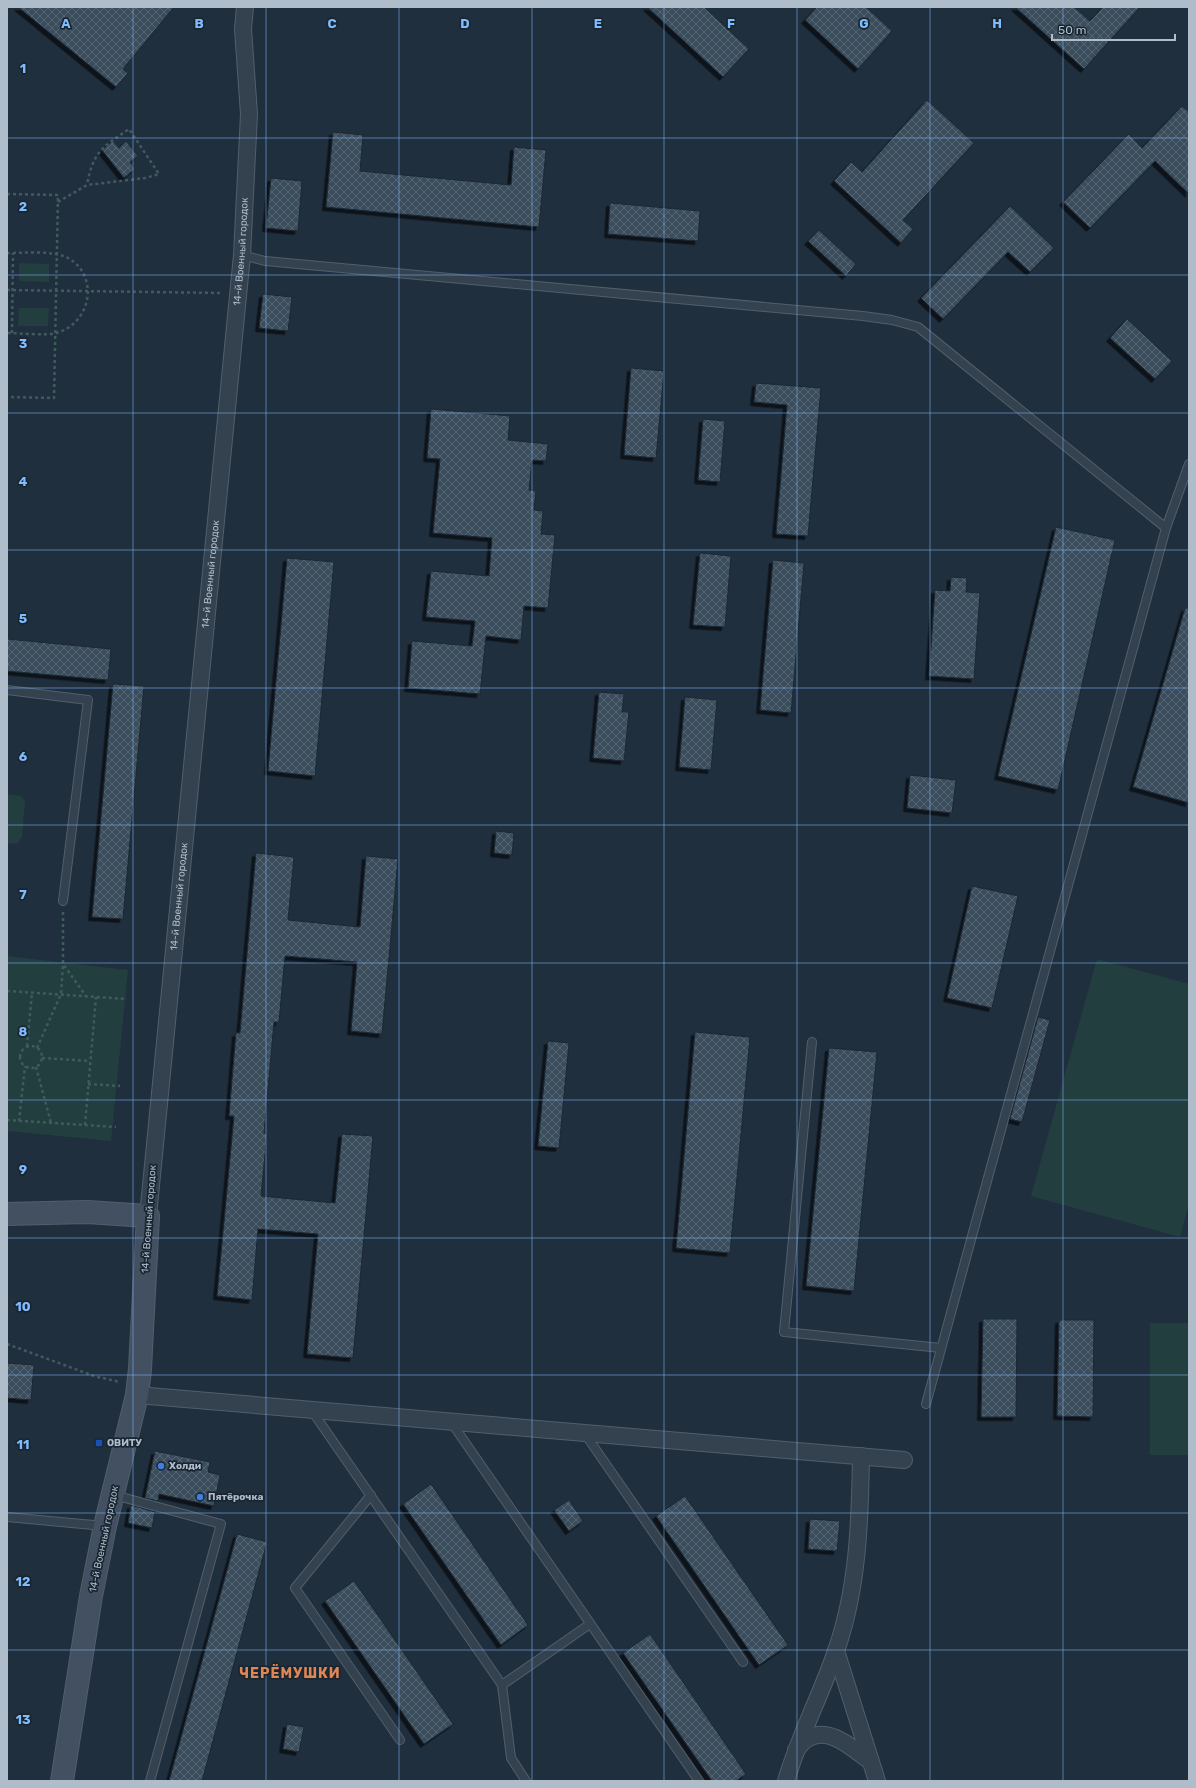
<svg xmlns="http://www.w3.org/2000/svg" width="1196" height="1788" font-family="Rubik,sans-serif">
<defs>
<pattern id="building-cross-hatch" width="8" height="8" patternUnits="userSpaceOnUse"><rect width="8" height="8" fill="#3b4e5d"/><path d="M0 0l8 8M0 8l8-8" fill="none" stroke="#556673"/></pattern>
<filter id="shadow"><feDropShadow dx="-3.5" dy="3.5" stdDeviation="0" flood-color="#0009"/></filter>
</defs>
<rect width="100%" height="100%" fill="#202f3e"/>
<path fill="#223e3f" d="M 19,263 L 49,264 L 49,282 L 19,281 Z
M 19,308 L 49,308 L 48,326 L 18,326 Z
M 7,794 L 21,796 L 25,800 L 22,837 L 17,844 L 7,843 Z
M 7,956 L 128,970 L 111,1141 L 7,1131 Z
M 1097,959 L 1189,984 L 1189,1204 L 1180,1237 L 1031,1196 Z
M 1150,1323 L 1189,1323 L 1189,1455 L 1150,1455 Z"/>
<path fill="url(#building-cross-hatch)" stroke="#1b2834" filter="url(#shadow)" d="M 18,7 L 174,7 L 123,69 L 128,73 L 116,87 Z
M 647,7 L 704,7 L 749,49 L 723,77 Z
M 817,7 L 866,7 L 892,31 L 858,69 L 805,20 Z
M 1015,7 L 1074,7 L 1090,21 L 1103,7 L 1140,7 L 1084,69 Z
M 927,100 L 974,143 L 903,220 L 913,229 L 901,243 L 834,181 L 851,162 L 862,172 Z
M 1182,106 L 1189,112 L 1189,194 L 1155,161 L 1090,228 L 1063,202 L 1129,134 L 1142,148 Z
M 333,132 L 363,135 L 360,171 L 511,185 L 514,147 L 546,150 L 539,227 L 326,207 Z
M 113,141 L 119,148 L 126,141 L 138,156 L 130,162 L 135,169 L 124,178 L 102,150 Z
M 271,178 L 302,181 L 298,231 L 266,228 Z
M 610,203 L 700,211 L 698,241 L 608,234 Z
M 1010,206 L 1054,248 L 1030,272 L 1008,252 L 943,319 L 921,298 Z
M 819,230 L 856,264 L 846,276 L 808,241 Z
M 263,294 L 292,297 L 288,331 L 259,328 Z
M 1127,319 L 1172,361 L 1155,379 L 1110,338 Z
M 631,368 L 664,371 L 656,458 L 624,455 Z
M 756,383 L 821,388 L 808,536 L 776,534 L 787,405 L 754,402 Z
M 431,409 L 510,416 L 508,440 L 548,444 L 546,461 L 532,460 L 529,490 L 536,491 L 534,510 L 543,511 L 541,534 L 555,535 L 548,608 L 524,606 L 521,640 L 486,636 L 480,694 L 408,688 L 412,641 L 472,646 L 475,621 L 426,617 L 431,571 L 489,576 L 492,538 L 433,533 L 440,459 L 427,458 Z
M 703,419 L 725,421 L 720,482 L 698,480 Z
M 1056,527 L 1115,540 L 1058,790 L 998,776 Z
M 700,553 L 731,556 L 725,627 L 693,625 Z
M 287,558 L 334,562 L 315,776 L 268,771 Z
M 773,560 L 804,563 L 791,713 L 760,710 Z
M 951,577 L 967,578 L 966,592 L 980,593 L 974,679 L 929,676 L 935,590 L 950,591 Z
M 1185,608 L 1189,608 L 1189,803 L 1133,787 Z
M 7,639 L 111,649 L 108,680 L 7,671 Z
M 113,684 L 144,686 L 123,919 L 92,917 Z
M 599,692 L 624,694 L 622,712 L 629,712 L 624,761 L 593,758 Z
M 685,697 L 717,700 L 711,770 L 679,767 Z
M 910,775 L 956,780 L 952,813 L 907,808 Z
M 496,831 L 514,833 L 512,855 L 494,853 Z
M 256,853 L 294,857 L 288,920 L 360,927 L 366,856 L 398,859 L 382,1034 L 351,1031 L 357,962 L 285,956 L 279,1022 L 274,1022 L 264,1133 L 267,1134 L 261,1196 L 335,1203 L 342,1134 L 373,1136 L 353,1358 L 307,1354 L 318,1234 L 258,1229 L 252,1300 L 217,1296 L 234,1116 L 229,1116 L 236,1033 L 240,1033 Z
M 972,886 L 1018,896 L 992,1008 L 947,998 Z
M 1038,1017 L 1050,1020 L 1022,1122 L 1010,1119 Z
M 695,1032 L 750,1037 L 730,1253 L 676,1248 Z
M 548,1041 L 569,1043 L 559,1148 L 538,1146 Z
M 829,1048 L 877,1052 L 854,1291 L 806,1286 Z
M 983,1319 L 1017,1319 L 1016,1417 L 981,1417 Z
M 1059,1320 L 1094,1320 L 1093,1417 L 1057,1416 Z
M 7,1363 L 34,1365 L 31,1400 L 7,1398 Z
M 155,1451 L 210,1462 L 208,1472 L 220,1475 L 214,1506 L 159,1494 L 158,1501 L 145,1498 Z
M 431,1484 L 528,1625 L 501,1645 L 403,1504 Z
M 685,1496 L 788,1645 L 759,1665 L 656,1516 Z
M 569,1500 L 583,1521 L 569,1531 L 554,1510 Z
M 131,1505 L 155,1512 L 152,1528 L 128,1523 Z
M 810,1519 L 840,1521 L 837,1551 L 808,1549 Z
M 237,1534 L 267,1542 L 202,1781 L 169,1781 Z
M 354,1581 L 453,1724 L 424,1744 L 325,1601 Z
M 650,1634 L 746,1774 L 736,1781 L 712,1781 L 623,1653 Z
M 287,1724 L 304,1727 L 299,1752 L 283,1749 Z"/>
<g fill="none" stroke-linecap="round" stroke-linejoin="round">
<defs>
<path id="lane" d="M 242,255 L 265,261 L 863,316 L 892,320 L 918,327 L 1166,528
M 7,690 L 88,700 L 63,901
M 812,1042 L 784,1332 L 941,1348
M 926,1404 L 1166,528 L 1189,464
M 312,1411 L 502,1685 L 511,1758 L 526,1781
M 451,1422 L 699,1781
M 585,1434 L 743,1662
M 114,1495 L 221,1524 L 150,1781
M 371,1495 L 295,1588 L 400,1740
M 7,1517 L 104,1526
M 502,1685 L 590,1624"/>
<g id="street">
<path id="s1" d="M 148,1216 L 242,255 L 249,114 L 243,29 L 245,7"/>
<path d="M 137,1395 L 904,1460"/>
<path d="M 836,1651 L 877,1781"/>
<path d="M 796,1750 C 799,1747 803,1741 807,1739 C 829,1725 853,1749 870,1761"/>
<path d="M 786,1781 C 799,1736 821,1695 836,1651 C 858,1588 860,1522 861,1456"/>
</g>
<path id="secondary" d="M 7,1214 L 87,1212 L 148,1216 L 140,1369 L 137,1395 L 105,1526 L 91,1596 L 62,1781"/>
</defs>
<use href="#lane" stroke="#525f6b" stroke-width="10"/>
<use href="#street" stroke="#525f6b" stroke-width="18"/>
<use href="#secondary" stroke="#525f6b" stroke-width="24"/>
<path stroke="#405b5c" stroke-width="2.5" stroke-dasharray="3 3" stroke-linecap="butt" d="M 7,194 L 58,195 L 54,398 L 7,397
M 58,202 L 87,185 L 145,178 L 159,174 L 129,129 C 103,147 93,151 87,185
M 7,253 C 24,253 53,250 68,258 C 100,276 91,324 56,333 C 45,336 19,333 7,333
M 7,290 L 222,293
M 12,333 L 13,253
M 63,912 L 63,964 L 86,996
M 7,991 L 127,999
M 27,1046 L 32,993
M20 1057a11 11 0 1 1 22 0a11 11 0 1 1-22 0Z
M 37,1048 L 61,994 L 63,965
M 42,1058 L 90,1061
M 36,1067 L 51,1123
M 88,1084 L 120,1086
M 7,1120 L 116,1127
M 19,1121 L 25,1066
M 85,1125 L 96,997
M 7,1344 L 94,1376 L 120,1382"/>
<use href="#lane" stroke="#34414e" stroke-width="8"/>
<use href="#street" stroke="#34414e" stroke-width="16"/>
<use href="#secondary" stroke="#425061" stroke-width="22"/>
</g>
<path fill="none" stroke="#7fbbff" stroke-width="1" stroke-opacity="0.55" d="M 133,7 L 133,1781M 266,7 L 266,1781M 399,7 L 399,1781M 532,7 L 532,1781M 664,7 L 664,1781M 797,7 L 797,1781M 930,7 L 930,1781M 1063,7 L 1063,1781M 7,138 L 1189,138M 7,275 L 1189,275M 7,413 L 1189,413M 7,550 L 1189,550M 7,688 L 1189,688M 7,825 L 1189,825M 7,963 L 1189,963M 7,1100 L 1189,1100M 7,1238 L 1189,1238M 7,1375 L 1189,1375M 7,1513 L 1189,1513M 7,1650 L 1189,1650"/>
<rect fill="#1a4fb4" stroke="#192632" stroke-width="1.5" x="95" y="1439" width="8" height="8" rx="2"/>
<g fill="#3f7fe0" stroke="#192632" stroke-width="1.5">
<circle cx="161" cy="1466" r="4"/>
<circle cx="200" cy="1497" r="4"/>
</g>
<g text-anchor="middle" dominant-baseline="central" stroke-width="3.5" stroke-linejoin="round" paint-order="stroke">
<g font-size="10" fill="#afbcc9" stroke="#192632">
<text stroke="none"><textPath href="#s1" startOffset="969">14-й Военный городок</textPath></text>
<text stroke="none"><textPath href="#s1" startOffset="645">14-й Военный городок</textPath></text>
<text stroke="none"><textPath href="#s1" startOffset="321">14-й Военный городок</textPath></text>
<text transform="translate(149 1219) rotate(-86)">14-й Военный городок</text>
<text transform="translate(104 1539) rotate(-78)">14-й Военный городок</text>
</g>
<g font-size="10" font-weight="bold" fill="#afbcc9" stroke="#192632" text-anchor="start">
<text x="107" y="1443">ОВИТУ</text>
<text x="169" y="1466">Холди</text>
<text x="208" y="1497">Пятёрочка</text>
</g>
<g font-size="14" font-weight="bold" letter-spacing="1" fill="#e08554" stroke="#192632">
<text x="290" y="1673">ЧЕРЁМУШКИ</text>
</g>
</g>
<g font-size="13" text-anchor="middle" font-weight="bold" fill="#7fbbff" stroke="#192632" stroke-width="3.5" stroke-linejoin="round" paint-order="stroke">
<text x="66" y="28">A</text>
<text x="199" y="28">B</text>
<text x="332" y="28">C</text>
<text x="465" y="28">D</text>
<text x="598" y="28">E</text>
<text x="731" y="28">F</text>
<text x="864" y="28">G</text>
<text x="997" y="28">H</text>
<text x="23" y="73">1</text>
<text x="23" y="211">2</text>
<text x="23" y="348">3</text>
<text x="23" y="486">4</text>
<text x="23" y="623">5</text>
<text x="23" y="761">6</text>
<text x="23" y="899">7</text>
<text x="23" y="1036">8</text>
<text x="23" y="1174">9</text>
<text x="23" y="1311">10</text>
<text x="23" y="1449">11</text>
<text x="23" y="1586">12</text>
<text x="23" y="1724">13</text>
</g>
<rect width="1196" height="1788" fill="none" stroke="#afbcc9" stroke-width="16"/>
<path d="M1052 34v6h123v-6" fill="none" stroke="#afbcc9" stroke-width="2"/>
<text x="1058" y="34" font-size="12" fill="#afbcc9" stroke="#192632" stroke-width="3" paint-order="stroke">50 m</text>
</svg>
